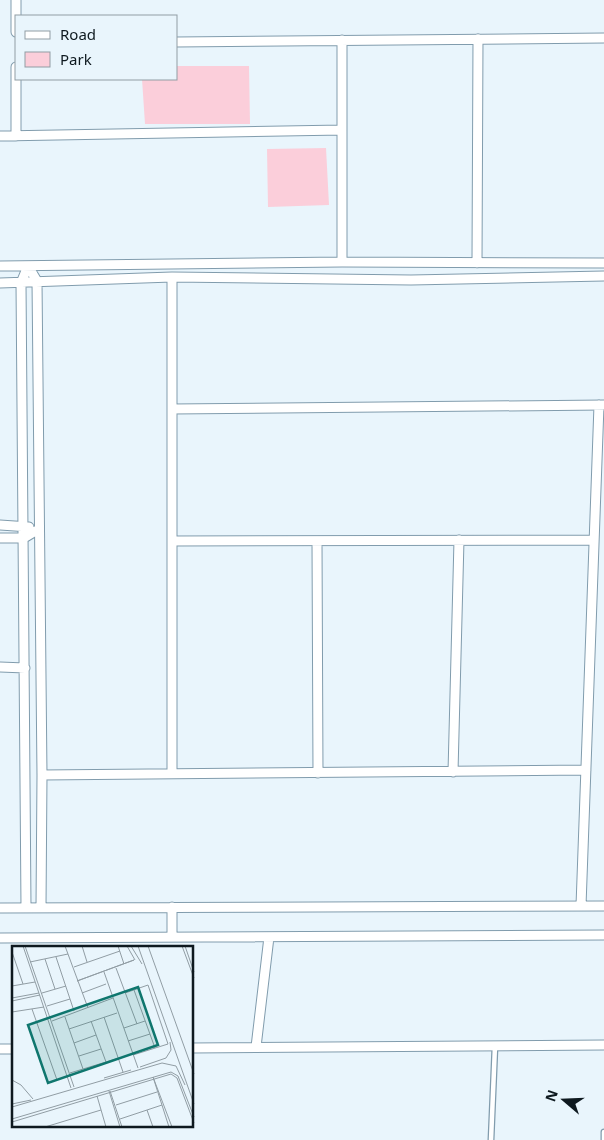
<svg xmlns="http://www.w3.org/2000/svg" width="604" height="1140" font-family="'Noto Sans',sans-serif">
<rect width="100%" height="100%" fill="#e9f5fc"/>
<path fill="#fbceda" d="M 176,66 L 249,66 L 250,124 L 145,124 L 142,79 L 176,79 Z
M 326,148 L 329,205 L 268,207 L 267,149 Z"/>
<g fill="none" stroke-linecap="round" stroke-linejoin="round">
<defs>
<path id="lane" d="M 491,1140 L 495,1046
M 604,1140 L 604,1132"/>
<path id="street" d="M 16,0 L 16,32
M 176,42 L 604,38
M 0,136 L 342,130
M 16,136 L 16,67
M 342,262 L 342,40
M 477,263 L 478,39
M 0,266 L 342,262 L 604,263
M 172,277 L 172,774
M 0,283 L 172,277 L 411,280 L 604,276
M 172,409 L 604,405
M 0,525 L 29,527
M 0,538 L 24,538 L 39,529
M 172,541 L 594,540
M 317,541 L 318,773
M 0,667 L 25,668
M 453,772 L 459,540
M 42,775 L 586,770
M 581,906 L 599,405
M 26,907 L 21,283 L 28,266 L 37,281 L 42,775 L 41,907
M 172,907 L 172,937
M 0,908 L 604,906
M 0,938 L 604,935
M 256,1047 L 269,937
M 192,1048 L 604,1045
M 0,1049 L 14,1049"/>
</defs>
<use href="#lane" stroke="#819cad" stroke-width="7"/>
<use href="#street" stroke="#819cad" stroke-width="11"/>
<use href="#lane" stroke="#fff" stroke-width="4.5"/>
<use href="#street" stroke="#fff" stroke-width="9"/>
</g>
<g transform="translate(12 946)">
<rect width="181" height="181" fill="#e9f5fc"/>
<path fill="none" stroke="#919da4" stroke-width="1" d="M 11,0 L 59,142M 13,0 L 62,141M 53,0 L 76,62M 70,0 L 75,16M 106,0 L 112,18M 115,0 L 123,14M 119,0 L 130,18M 126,0 L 182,158M 136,0 L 182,128M 170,0 L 182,32M 173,0 L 182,26M 0,6 L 11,38M 44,11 L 62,65M 33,13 L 43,43M 18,16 L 56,8M 62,21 L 108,5M 104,22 L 125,78M 92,26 L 126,122M 65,35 L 122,14M 65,35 L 122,14M 0,40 L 23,36M 122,44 L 143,102M 30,47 L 54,40M 70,47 L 94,38M 113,47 L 136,39 L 156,98 L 121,109M 0,52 L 27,47M 0,55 L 28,49M 35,60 L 58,53M 20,63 L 45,134M 0,66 L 32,61M 53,71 L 71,123M 92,71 L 111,126M 40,75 L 101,52M 79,75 L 94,116M 112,82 L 133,75M 57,83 L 105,67M 116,95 L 138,88M 62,97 L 84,89M 67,110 L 89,103M 128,121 L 154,112 L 159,104 L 158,96M 58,127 L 107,112M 92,132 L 119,124M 0,134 L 9,139 L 21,153M 97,145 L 108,181M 98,145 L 110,181M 85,150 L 94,181M 0,158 L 19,154M 104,159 L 145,146M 0,161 L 150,117 L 164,120 L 173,139M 135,164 L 141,181M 0,173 L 159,126 L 166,130 L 182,171M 108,173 L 150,159M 0,176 L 159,128 L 165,132 L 182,177M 33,181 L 89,164M 157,181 L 141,131 L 160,181"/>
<path fill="#0f766e" fill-opacity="0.15" stroke="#0f766e" stroke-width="2.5" d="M 126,41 L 146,99 L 36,137 L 16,79 Z"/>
<rect width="181" height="181" fill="none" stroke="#0e191f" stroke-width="2.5"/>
</g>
<rect x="15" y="15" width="162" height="65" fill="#e9f5fc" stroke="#919da4"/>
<rect x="25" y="31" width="25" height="8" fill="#ffffff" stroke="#919da4"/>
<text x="60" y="40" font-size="15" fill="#0e191f">Road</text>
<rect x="25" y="52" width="25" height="15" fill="#fbceda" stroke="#919da4"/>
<text x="60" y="65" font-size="15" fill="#0e191f">Park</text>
<g transform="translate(564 1100) rotate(289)" stroke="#e9f5fc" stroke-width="4" paint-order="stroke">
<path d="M0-4L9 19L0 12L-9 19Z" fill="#0e191f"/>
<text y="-8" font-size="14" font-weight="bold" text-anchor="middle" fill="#0e191f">N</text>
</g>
</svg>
